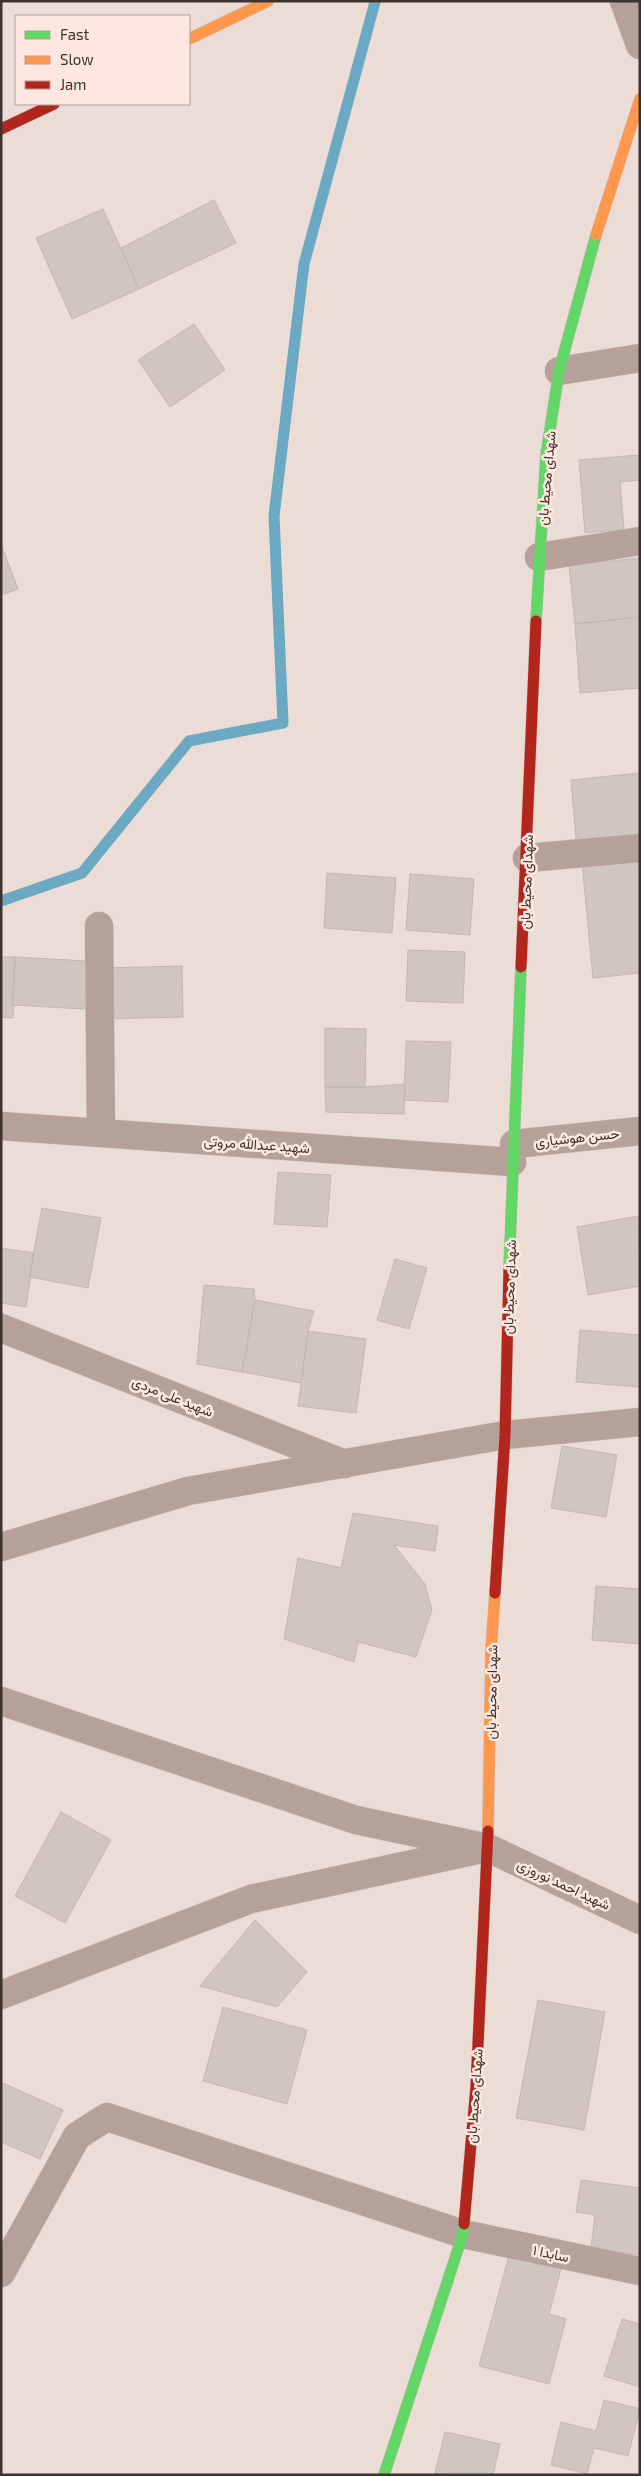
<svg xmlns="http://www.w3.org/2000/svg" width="641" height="2476" font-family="'Exo 2',Vazirmatn,sans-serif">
<rect width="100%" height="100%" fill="#ecdcd6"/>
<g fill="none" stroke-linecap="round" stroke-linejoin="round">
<path stroke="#6ba8c1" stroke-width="11" d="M 1,901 L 82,873 L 189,741 L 283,723 L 274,516 L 304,264 L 375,2"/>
</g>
<path fill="#d1c6bf" stroke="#c3b8b2" d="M 214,200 L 236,243 L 139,289 L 121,248 Z
M 103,209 L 139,289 L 72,319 L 36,238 Z
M 194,324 L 225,370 L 170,407 L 138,360 Z
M 640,455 L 640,480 L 620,482 L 624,529 L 585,533 L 579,460 Z
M 1,544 L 18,589 L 1,595 Z
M 640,558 L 640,617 L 575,624 L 569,565 Z
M 640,617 L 640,688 L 580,693 L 575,624 Z
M 640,773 L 640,845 L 577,850 L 571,780 Z
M 639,858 L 640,973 L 593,978 L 582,863 Z
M 327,873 L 396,878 L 392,933 L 324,928 Z
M 410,874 L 474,879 L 470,935 L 406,930 Z
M 408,950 L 465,952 L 463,1003 L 406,1001 Z
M 1,957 L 15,957 L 13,1018 L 1,1017 Z
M 15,957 L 87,961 L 84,1009 L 12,1005 Z
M 182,966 L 183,1017 L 105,1019 L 103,968 Z
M 325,1028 L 366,1029 L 365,1087 L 325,1087 Z
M 406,1041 L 451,1042 L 448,1102 L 404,1100 Z
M 405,1084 L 404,1114 L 326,1112 L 325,1087 L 365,1087 Z
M 278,1172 L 331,1175 L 327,1227 L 274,1224 Z
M 42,1208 L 101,1218 L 88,1288 L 29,1277 Z
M 638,1216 L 640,1286 L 588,1295 L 577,1227 Z
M 1,1248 L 34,1253 L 26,1307 L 1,1303 Z
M 395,1259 L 427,1268 L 409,1329 L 377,1320 Z
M 204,1285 L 254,1289 L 255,1300 L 242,1372 L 197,1364 Z
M 255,1300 L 314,1311 L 308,1331 L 301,1383 L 242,1372 Z
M 580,1330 L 640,1335 L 640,1387 L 576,1382 Z
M 308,1331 L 366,1339 L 356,1413 L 298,1406 Z
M 562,1446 L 617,1455 L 606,1517 L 551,1508 Z
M 353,1513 L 438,1526 L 435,1551 L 394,1545 L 425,1584 L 432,1610 L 416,1657 L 358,1642 L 354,1662 L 284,1639 L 298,1558 L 341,1568 Z
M 596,1586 L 640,1589 L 640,1644 L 592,1640 Z
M 61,1812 L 111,1840 L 65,1923 L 15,1896 Z
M 255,1920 L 307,1972 L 277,2007 L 200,1986 Z
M 538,2000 L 605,2012 L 584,2130 L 516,2118 Z
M 223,2007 L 307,2030 L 287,2104 L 203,2081 Z
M 3,2083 L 63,2110 L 40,2159 L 1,2142 L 1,2087 Z
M 581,2180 L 640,2188 L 639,2255 L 591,2248 L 595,2215 L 576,2212 Z
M 511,2248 L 563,2261 L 549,2314 L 566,2319 L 549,2384 L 479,2366 Z
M 622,2319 L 640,2324 L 640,2387 L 604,2376 Z
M 604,2400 L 640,2409 L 628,2456 L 594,2448 L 587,2474 L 551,2465 L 561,2422 L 596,2431 Z
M 445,2432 L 500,2444 L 493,2475 L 445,2475 L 435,2473 Z"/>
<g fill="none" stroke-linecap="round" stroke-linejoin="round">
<defs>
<path id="street" d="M 624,1 L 640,45
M 559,371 L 640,358
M 539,557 L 640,541
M 527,858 L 640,848
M 99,926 L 101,1133
M 1,1126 L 512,1162
M 514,1144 L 640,1131
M 1,1328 L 345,1464
M 1,1547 L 188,1491 L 505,1435 L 640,1422
M 1,1701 L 356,1820 L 488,1848 L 640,1920
M 1,1995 L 251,1899 L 477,1850
M 1,2273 L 77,2136 L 107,2117 L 463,2234 L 640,2271"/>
<path id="fast" d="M 536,621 L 546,455 L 559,371 L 596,235
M 509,1270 L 521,967
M 384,2475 L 463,2234 L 464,2224"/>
<path id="slow" d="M 189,39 L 268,1
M 596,235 L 640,99
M 488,1831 L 491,1651 L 495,1593"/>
<path id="jam" d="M 1,129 L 54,104
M 521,967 L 536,621
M 495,1593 L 505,1435 L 509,1270
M 464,2224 L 476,2086 L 488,1831"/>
</defs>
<use href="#street" stroke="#c8bbb6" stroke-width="29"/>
<use href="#fast" stroke="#c8bbb6" stroke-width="12"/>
<use href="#slow" stroke="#c8bbb6" stroke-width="12"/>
<use href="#jam" stroke="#c8bbb6" stroke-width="12"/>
<use href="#street" stroke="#b5a199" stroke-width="28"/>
<use href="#fast" stroke="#63d668" stroke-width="11"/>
<use href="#slow" stroke="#ff974d" stroke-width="11"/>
<use href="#jam" stroke="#b3261e" stroke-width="11"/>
</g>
<g text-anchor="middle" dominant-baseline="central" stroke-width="5" stroke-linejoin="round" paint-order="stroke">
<g font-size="14" fill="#3e332f" stroke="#fde7de">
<text transform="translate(546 478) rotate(-85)">شهدای محیط بان</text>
<text transform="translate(526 882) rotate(-88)">شهدای محیط بان</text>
<text transform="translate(577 1137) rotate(-6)">حسن هوشیاری</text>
<text transform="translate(257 1144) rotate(4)">شهید عبدالله مروتی</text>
<text transform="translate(509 1287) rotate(-88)">شهدای محیط بان</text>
<text transform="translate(173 1396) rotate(22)">شهید علی مردی</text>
<text transform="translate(491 1692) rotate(-89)">شهدای محیط بان</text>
<text transform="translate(564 1884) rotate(25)">شهید احمد نوروزی</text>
<text transform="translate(474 2096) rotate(-86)">شهدای محیط بان</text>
<text transform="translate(551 2253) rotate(12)">سابدا ۱</text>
</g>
</g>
<rect width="641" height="2476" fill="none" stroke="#3e332f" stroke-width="5"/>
<rect x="15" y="15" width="175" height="90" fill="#fde7de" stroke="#b19f98"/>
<rect x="25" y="31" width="25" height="8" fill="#63d668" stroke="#b19f98"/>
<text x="60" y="40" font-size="15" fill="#3e332f">Fast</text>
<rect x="25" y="56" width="25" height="8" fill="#ff974d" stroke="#b19f98"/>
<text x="60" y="65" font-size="15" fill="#3e332f">Slow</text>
<rect x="25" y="81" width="25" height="8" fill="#b3261e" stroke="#b19f98"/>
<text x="60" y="90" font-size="15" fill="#3e332f">Jam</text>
</svg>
